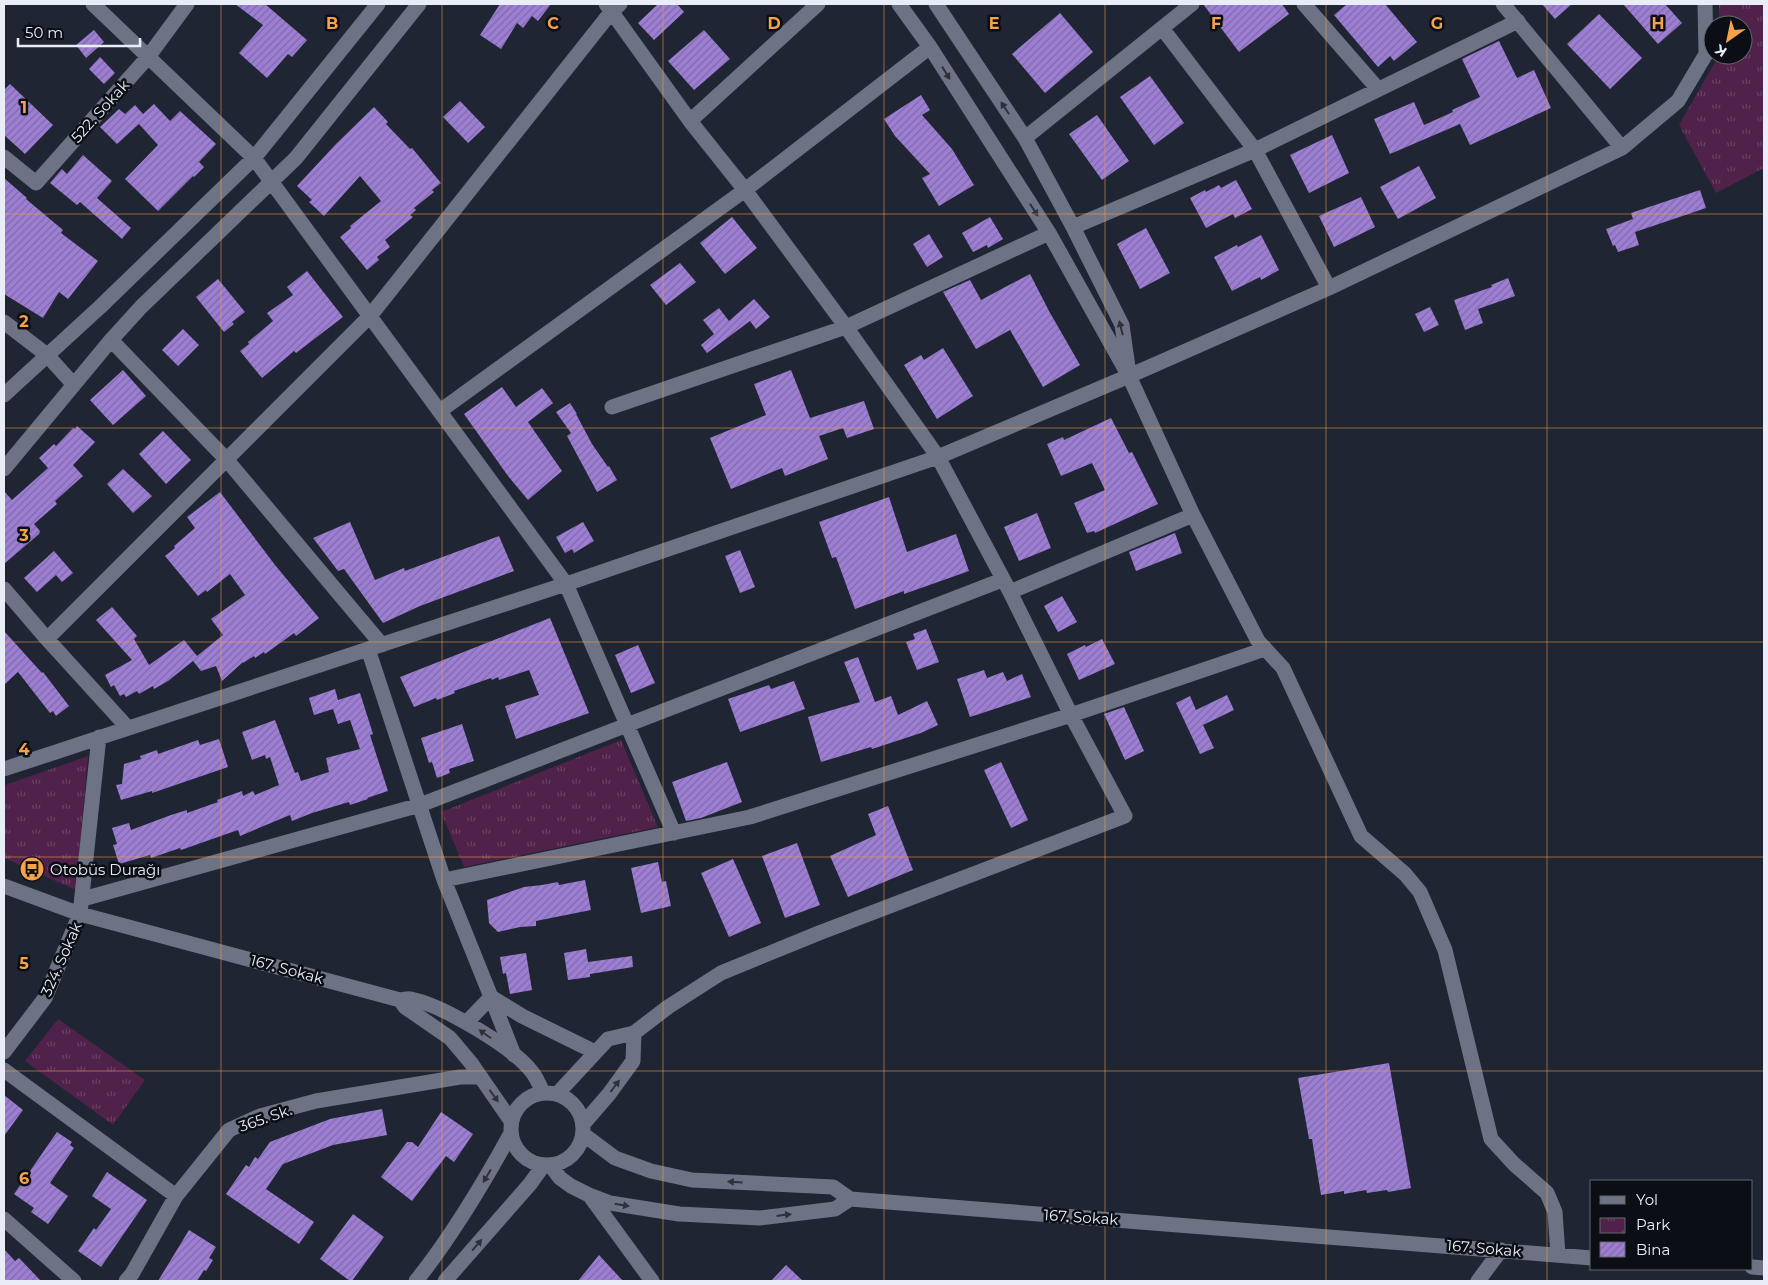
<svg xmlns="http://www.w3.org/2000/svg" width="1768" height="1285" font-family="Montserrat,sans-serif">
<defs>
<pattern id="park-tufts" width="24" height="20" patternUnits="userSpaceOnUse" patternTransform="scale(1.25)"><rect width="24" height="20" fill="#4f214b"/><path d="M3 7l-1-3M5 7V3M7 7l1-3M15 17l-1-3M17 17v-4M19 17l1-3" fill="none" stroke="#684266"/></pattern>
<pattern id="building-hatch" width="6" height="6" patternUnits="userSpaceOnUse" patternTransform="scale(1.25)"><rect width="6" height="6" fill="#9d7ed4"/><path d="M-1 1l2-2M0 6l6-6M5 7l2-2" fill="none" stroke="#7f6ba4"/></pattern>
</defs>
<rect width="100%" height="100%" fill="#1f2533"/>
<path fill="url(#park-tufts)" d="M 1719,4 L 1764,4 L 1764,168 L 1716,193 L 1679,125 L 1719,55 L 1743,55 L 1743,25 L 1719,25 Z
M 621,740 L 658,827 L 464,867 L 441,812 Z
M 88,756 L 76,890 L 4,858 L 4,792 L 5,785 Z
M 58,1019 L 145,1080 L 113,1125 L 25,1061 Z"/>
<path fill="url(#building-hatch)" d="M 235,4 L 265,4 L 307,40 L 292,57 L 288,54 L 267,78 L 239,53 L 263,25 Z
M 500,4 L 551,4 L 538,21 L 532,16 L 523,28 L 517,23 L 501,49 L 480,35 Z
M 658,4 L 677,4 L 684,12 L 654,40 L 638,23 Z
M 1203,4 L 1282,4 L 1289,14 L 1239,52 Z
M 1347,4 L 1385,4 L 1417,42 L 1394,61 L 1390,56 L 1378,67 L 1334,15 Z
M 1542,4 L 1572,4 L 1555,19 Z
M 1623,4 L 1665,4 L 1682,23 L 1658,44 Z
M 1060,13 L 1093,52 L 1045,93 L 1012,54 Z
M 1599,14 L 1642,58 L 1610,89 L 1567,44 Z
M 94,30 L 104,42 L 86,58 L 76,45 Z
M 704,30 L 730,59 L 694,90 L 668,61 Z
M 1499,41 L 1517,78 L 1534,70 L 1551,108 L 1470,145 L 1460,124 L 1390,154 L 1374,119 L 1414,102 L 1424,125 L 1453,112 L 1452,110 L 1480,97 L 1462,59 Z
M 100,57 L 115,73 L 104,84 L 89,69 Z
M 1150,76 L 1184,123 L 1154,145 L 1120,97 Z
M 10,84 L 53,125 L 25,154 L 4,135 L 4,90 Z
M 921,95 L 930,110 L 922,115 L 952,149 L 974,185 L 939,206 L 922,178 L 930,174 L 895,136 L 884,119 Z
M 460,101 L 485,127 L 468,143 L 443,117 Z
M 154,104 L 170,121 L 180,111 L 216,144 L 199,162 L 204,167 L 194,177 L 193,176 L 158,211 L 125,179 L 158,145 L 139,124 L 117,144 L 100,127 L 119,109 L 125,114 L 135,105 L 143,114 Z
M 374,107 L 388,122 L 386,124 L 410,149 L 412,148 L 441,183 L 432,190 L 434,192 L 414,208 L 416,210 L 410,215 L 413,217 L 385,240 L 390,247 L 377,257 L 379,260 L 367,270 L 340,237 L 351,228 L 350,226 L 381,201 L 360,176 L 324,216 L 309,202 L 312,200 L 297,186 L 336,144 Z
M 1097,115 L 1129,161 L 1102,180 L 1069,134 Z
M 1332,135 L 1349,173 L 1309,193 L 1290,155 Z
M 83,155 L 112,181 L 97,198 L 131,228 L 122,239 L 80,202 L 77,205 L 50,183 L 62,169 L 67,174 Z
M 1419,166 L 1436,198 L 1398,219 L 1380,187 Z
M 4,178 L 27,198 L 26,199 L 63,230 L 61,233 L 98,261 L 68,299 L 59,292 L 43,318 L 4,294 Z
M 1236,180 L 1252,209 L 1235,218 L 1233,214 L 1206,228 L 1190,198 L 1205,190 L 1206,192 L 1219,185 L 1221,188 Z
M 1700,190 L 1706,208 L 1635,232 L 1639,245 L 1618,252 L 1615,245 L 1613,246 L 1606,229 L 1633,219 L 1631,213 Z
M 1361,197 L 1375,227 L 1334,247 L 1319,216 Z
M 732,217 L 757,248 L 725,274 L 700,243 Z
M 990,217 L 1003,239 L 988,248 L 987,245 L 973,252 L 962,233 Z
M 1146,228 L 1170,273 L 1140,289 L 1117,244 Z
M 929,234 L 943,257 L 927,267 L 913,244 Z
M 1261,235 L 1279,270 L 1261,280 L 1260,277 L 1232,291 L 1214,257 L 1237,245 L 1238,247 Z
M 680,263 L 696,282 L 666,305 L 650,285 Z
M 307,271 L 343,317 L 296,353 L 294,351 L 262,378 L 240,351 L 249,344 L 248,342 L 273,321 L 267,313 L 293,295 L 287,287 Z
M 1030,274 L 1049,311 L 1080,365 L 1043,387 L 1010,330 L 976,349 L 943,292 L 970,280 L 981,300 Z
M 1508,278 L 1515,296 L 1478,309 L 1483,323 L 1465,330 L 1454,300 L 1492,287 L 1491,285 Z
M 218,279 L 245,312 L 232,322 L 234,324 L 224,332 L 196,297 Z
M 754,299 L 770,317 L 756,329 L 750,321 L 707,353 L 701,345 L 714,334 L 703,320 L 719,308 L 729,321 Z
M 1430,307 L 1439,325 L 1424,332 L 1415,314 Z
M 183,329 L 199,345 L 178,366 L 162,350 Z
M 943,348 L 973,396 L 937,419 L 904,365 L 921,355 L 924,360 Z
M 123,370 L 146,396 L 113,425 L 90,400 Z
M 791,370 L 810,418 L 864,401 L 874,429 L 847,438 L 843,428 L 819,436 L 828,459 L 785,476 L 782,468 L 731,489 L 710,438 L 766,415 L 754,384 Z
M 502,387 L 516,407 L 542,388 L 553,403 L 528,422 L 562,471 L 528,500 L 508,476 L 464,414 Z
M 570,403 L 577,414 L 576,414 L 592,444 L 608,467 L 609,466 L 617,480 L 597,492 L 567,436 L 571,433 L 556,412 Z
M 1111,418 L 1129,453 L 1132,452 L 1158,504 L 1095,533 L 1094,531 L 1087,533 L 1074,503 L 1105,490 L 1092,463 L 1061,476 L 1047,444 L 1063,437 L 1064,440 Z
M 77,426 L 95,442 L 73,465 L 83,476 L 55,501 L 57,504 L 34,524 L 40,531 L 39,534 L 4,564 L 4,491 L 12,500 L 48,468 L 39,458 L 54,444 L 56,446 L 73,428 L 75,429 Z
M 163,431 L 191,460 L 166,484 L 139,454 Z
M 123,469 L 152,496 L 133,513 L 107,484 Z
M 220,492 L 275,565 L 319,618 L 296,636 L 294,633 L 265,654 L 264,652 L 255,658 L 254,656 L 243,663 L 243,662 L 222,681 L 216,666 L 201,671 L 193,661 L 168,681 L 154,689 L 153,686 L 139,694 L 137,691 L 126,697 L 124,694 L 120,696 L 114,685 L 111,687 L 105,675 L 132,660 L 96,620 L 112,607 L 137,636 L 134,639 L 149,665 L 184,640 L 197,656 L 223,635 L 211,619 L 245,595 L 230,574 L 207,592 L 206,590 L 198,596 L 165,556 L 175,548 L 174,546 L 195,528 L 187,517 Z
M 889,497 L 907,552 L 956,534 L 969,571 L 904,594 L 904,591 L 855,609 L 836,557 L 832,558 L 819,522 Z
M 1037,513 L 1051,548 L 1019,561 L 1004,527 Z
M 350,522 L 375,580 L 404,568 L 405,571 L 499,536 L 514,571 L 420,606 L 383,623 L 344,569 L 338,571 L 313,538 Z
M 583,522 L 594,541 L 574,553 L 572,549 L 565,553 L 556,537 Z
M 1175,533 L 1182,553 L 1136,571 L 1129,552 Z
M 740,550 L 755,587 L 740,593 L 725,556 Z
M 54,551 L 73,573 L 62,582 L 56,575 L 37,592 L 24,578 Z
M 1062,596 L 1077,622 L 1058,632 L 1044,606 Z
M 550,618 L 589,713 L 516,739 L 505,706 L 539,695 L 529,670 L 499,680 L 498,677 L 492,680 L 491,678 L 454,691 L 455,693 L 437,700 L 436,698 L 414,707 L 400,677 Z
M 926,629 L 939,662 L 917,670 L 906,642 L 915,639 L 913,634 Z
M 4,631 L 42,673 L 43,672 L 69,706 L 56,716 L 53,711 L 50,713 L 18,672 L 4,685 Z
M 1102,639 L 1115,664 L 1079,680 L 1067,654 L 1085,645 L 1086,647 Z
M 638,645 L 655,683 L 631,693 L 615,655 Z
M 858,657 L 875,702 L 891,696 L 898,715 L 927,701 L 938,725 L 921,733 L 872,749 L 871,747 L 821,762 L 808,717 L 860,702 L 844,662 Z
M 984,670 L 987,678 L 1003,672 L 1007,681 L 1022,674 L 1031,697 L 970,717 L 957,679 Z
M 794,681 L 805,709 L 740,732 L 728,699 L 769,685 L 771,689 Z
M 335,689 L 338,700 L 360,693 L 373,734 L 370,735 L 388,791 L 367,798 L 368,799 L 350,805 L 349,802 L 312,813 L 292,821 L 290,815 L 240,836 L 238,830 L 181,850 L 180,848 L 151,858 L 150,855 L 119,864 L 113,845 L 117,844 L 112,828 L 129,823 L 131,830 L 171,815 L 187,810 L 187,813 L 218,802 L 217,800 L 242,791 L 243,796 L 253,791 L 255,795 L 279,785 L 270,757 L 266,759 L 265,755 L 252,760 L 242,732 L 275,720 L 295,773 L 298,772 L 301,781 L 329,772 L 326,758 L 360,749 L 350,720 L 338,724 L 333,709 L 314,715 L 309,698 Z
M 1227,695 L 1234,710 L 1203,725 L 1214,748 L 1200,754 L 1176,703 L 1190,696 L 1196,710 Z
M 1124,707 L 1144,751 L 1125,760 L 1104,714 Z
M 462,724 L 474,761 L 449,769 L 450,773 L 437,778 L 432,762 L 429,763 L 421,738 Z
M 219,739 L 228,767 L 152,793 L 152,791 L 121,800 L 116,785 L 122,784 L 124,764 L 141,759 L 140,756 L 157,750 L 158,754 L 198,740 L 200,745 Z
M 727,762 L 742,802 L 701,818 L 686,821 L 672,782 Z
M 1001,762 L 1028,820 L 1011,828 L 984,770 Z
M 888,806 L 913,870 L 848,897 L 830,856 L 876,835 L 868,814 Z
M 797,843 L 820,905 L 785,918 L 762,856 Z
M 733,859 L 761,923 L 729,937 L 701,873 Z
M 658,862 L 662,882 L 666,881 L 671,906 L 641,913 L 631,868 Z
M 585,880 L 591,910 L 536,921 L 536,926 L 520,927 L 498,932 L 489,923 L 487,900 L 524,887 L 542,885 L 558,882 L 559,885 Z
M 586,949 L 588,962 L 632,956 L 633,967 L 590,974 L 590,977 L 568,980 L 564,953 Z
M 526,953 L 532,990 L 510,994 L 506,973 L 503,974 L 500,957 Z
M 1389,1063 L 1411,1188 L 1388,1192 L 1387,1190 L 1367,1193 L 1366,1190 L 1344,1194 L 1344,1191 L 1321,1195 L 1312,1139 L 1309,1139 L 1298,1078 Z
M 4,1095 L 23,1110 L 4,1136 Z
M 382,1109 L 387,1135 L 333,1145 L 283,1164 L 266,1189 L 314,1222 L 299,1244 L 226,1194 L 246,1165 L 249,1167 L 255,1157 L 258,1159 L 270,1142 L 330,1119 Z
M 441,1112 L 473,1134 L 454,1162 L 446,1156 L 412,1201 L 381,1177 L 407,1142 L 412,1142 L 418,1147 Z
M 57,1132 L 72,1142 L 70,1145 L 74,1148 L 50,1183 L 68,1196 L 48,1224 L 31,1212 L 34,1208 L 14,1194 Z
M 107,1172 L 147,1200 L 101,1267 L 78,1251 L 94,1228 L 96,1230 L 111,1209 L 92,1196 Z
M 353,1214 L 384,1237 L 352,1281 L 350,1281 L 320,1259 Z
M 189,1230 L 216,1247 L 209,1258 L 213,1260 L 206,1271 L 204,1270 L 197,1281 L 158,1281 Z
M 4,1249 L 15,1261 L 19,1258 L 41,1281 L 4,1281 Z
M 599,1255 L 623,1281 L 578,1281 Z
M 786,1265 L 803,1281 L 771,1281 Z"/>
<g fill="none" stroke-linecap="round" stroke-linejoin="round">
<path stroke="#6d7385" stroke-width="15" d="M 93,4 L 254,158 L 566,584 L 674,833
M 899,4 L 930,47 L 1049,233 L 1129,376 L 1193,515 L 1258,641 L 1283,668 L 1361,836 L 1405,874 L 1420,892 L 1445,950 L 1491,1139 L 1514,1164 L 1547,1193 L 1555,1212 L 1558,1255
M 936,4 L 1025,138 L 1073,227 L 1122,325 L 1128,367
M 1304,4 L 1378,89
M 1503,4 L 1622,148
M 1162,28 L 1255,150 L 1329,288
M 690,121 L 818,4
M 1025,138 L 1192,4
M 4,157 L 36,183 L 148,57 L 187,4
M 1073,227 L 1255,150 L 1518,21
M 4,322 L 47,355 L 74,385
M 111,340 L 226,459 L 382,645
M 4,395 L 100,307 L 254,158 L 378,4
M 612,407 L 846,327 L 1049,233
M 440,411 L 745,190 L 930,47
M 4,469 L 111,340 L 141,307 L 296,158 L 419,4
M 4,589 L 47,639 L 128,728
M 1010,592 L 1193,515
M 47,639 L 370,316 L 612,11 L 620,4
M 368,649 L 444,880 L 491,997 L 467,1022
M 4,769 L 566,584 L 938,457 L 1129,376 L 1329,288 L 1622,148 L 1678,101 L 1706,54 L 1705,4
M 444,880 L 750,817 L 1071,715 L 1265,649
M 4,886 L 80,914 L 400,1000 C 404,999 408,998 411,999 C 442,1005 513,1047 532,1072 C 537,1078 540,1086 543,1093
M 83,899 L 420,805 L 1002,580
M 491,997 L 522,1016 L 595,1052
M 491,997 L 514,1055
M 400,1000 L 405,1007 L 450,1038 L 471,1063 L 511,1121
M 4,1052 L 45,998 L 80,914 L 99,737
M 4,1070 L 176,1196
M511 1129a36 36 0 1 1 72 0a36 36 0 1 1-72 0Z
M 557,1094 L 608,1039 L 634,1033 L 668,1007 L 721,973 L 819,933 L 1125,816 L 1071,715 L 1010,592 L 938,457 L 846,327 L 745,190 L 690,121 L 606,4
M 584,1123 L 609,1094 L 633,1061 L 634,1033
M 583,1134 L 615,1158 L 651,1171 L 692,1180 L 833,1187 L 850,1199 L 1592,1258
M 551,1166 L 560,1178 L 571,1186 L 589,1195 L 610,1203 L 679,1214 L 760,1218 L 835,1209 L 850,1199
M 590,1196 L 652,1281
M 4,1219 L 74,1281
M 1752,1267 L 1764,1268
M 126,1281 L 132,1274 L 176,1196 L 229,1130 L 260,1116 L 316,1101 L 460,1077 L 479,1077
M 416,1281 C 452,1236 483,1184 511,1133
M 445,1281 L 530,1184 L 543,1166
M 1478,1281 L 1501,1250"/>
</g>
<defs><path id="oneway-solid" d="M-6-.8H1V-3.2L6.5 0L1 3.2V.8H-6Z" transform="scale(1.25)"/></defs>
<g fill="#2e313c">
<use href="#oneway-solid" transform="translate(946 73) rotate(58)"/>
<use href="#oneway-solid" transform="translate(1005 108) rotate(-123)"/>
<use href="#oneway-solid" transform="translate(1034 210) rotate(57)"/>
<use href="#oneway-solid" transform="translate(1121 328) rotate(-104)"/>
<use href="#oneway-solid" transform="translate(485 1034) rotate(-145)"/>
<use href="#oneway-solid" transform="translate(615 1086) rotate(-53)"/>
<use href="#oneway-solid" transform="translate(494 1096) rotate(54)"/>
<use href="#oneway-solid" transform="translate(487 1176) rotate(121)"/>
<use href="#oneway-solid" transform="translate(735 1182) rotate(-177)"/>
<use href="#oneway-solid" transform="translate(622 1205) rotate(9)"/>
<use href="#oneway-solid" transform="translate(784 1215) rotate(-7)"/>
<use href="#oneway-solid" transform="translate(477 1245) rotate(-49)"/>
</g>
<path fill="none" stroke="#f7a248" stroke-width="1" stroke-opacity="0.55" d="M 221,4 L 221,1281M 442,4 L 442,1281M 663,4 L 663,1281M 884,4 L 884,1281M 1105,4 L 1105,1281M 1326,4 L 1326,1281M 1547,4 L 1547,1281M 4,214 L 1764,214M 4,428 L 1764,428M 4,642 L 1764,642M 4,857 L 1764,857M 4,1071 L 1764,1071"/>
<defs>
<symbol id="bus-disc" viewBox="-11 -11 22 22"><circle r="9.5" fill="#f7a248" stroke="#0c0e15"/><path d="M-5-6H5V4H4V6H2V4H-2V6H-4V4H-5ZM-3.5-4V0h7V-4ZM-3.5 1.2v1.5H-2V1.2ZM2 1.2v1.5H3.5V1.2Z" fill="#111"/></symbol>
</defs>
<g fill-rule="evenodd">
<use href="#bus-disc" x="18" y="855" width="28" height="28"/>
</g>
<g text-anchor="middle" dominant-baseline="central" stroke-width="5" stroke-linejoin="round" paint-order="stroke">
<g font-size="15" fill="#e9edf7" stroke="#0c0e15">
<text transform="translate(100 111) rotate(-48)">522. Sokak</text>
<text transform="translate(61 959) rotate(-66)">324. Sokak</text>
<text transform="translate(287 969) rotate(15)">167. Sokak</text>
<text transform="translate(265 1118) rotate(-19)">365. Sk.</text>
<text transform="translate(1081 1217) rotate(4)">167. Sokak</text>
<text transform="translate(1484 1248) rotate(5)">167. Sokak</text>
</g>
<g font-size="15" fill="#e9edf7" stroke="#0c0e15" text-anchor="start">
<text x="50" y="869">Otobüs Durağı</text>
</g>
</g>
<g font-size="16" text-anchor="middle" font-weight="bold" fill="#f7a248" stroke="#0c0e15" stroke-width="5" stroke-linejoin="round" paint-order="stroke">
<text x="332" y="29">B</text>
<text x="553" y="29">C</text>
<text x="774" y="29">D</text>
<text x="994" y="29">E</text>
<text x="1216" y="29">F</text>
<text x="1437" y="29">G</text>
<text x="1658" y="29">H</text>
<text x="24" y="113">1</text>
<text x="24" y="327">2</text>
<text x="24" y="541">3</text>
<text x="24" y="755">4</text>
<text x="24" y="969">5</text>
<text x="24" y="1184">6</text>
</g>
<rect width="1768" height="1285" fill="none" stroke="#e9edf7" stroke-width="10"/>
<rect x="1590" y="1180" width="162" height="90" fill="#0c0e15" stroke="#64676f"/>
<rect x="1600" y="1196" width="25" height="8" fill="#6d7385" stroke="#64676f"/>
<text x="1636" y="1205" font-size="15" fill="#e9edf7">Yol</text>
<rect x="1600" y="1218" width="25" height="15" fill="url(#park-tufts)" stroke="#64676f"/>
<text x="1636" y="1230" font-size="15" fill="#e9edf7">Park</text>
<rect x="1600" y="1242" width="25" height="15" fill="url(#building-hatch)" stroke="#64676f"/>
<text x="1636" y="1255" font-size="15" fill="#e9edf7">Bina</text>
<g transform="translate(1728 40) rotate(213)"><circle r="24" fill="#0c0e15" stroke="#64676f"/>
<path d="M0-4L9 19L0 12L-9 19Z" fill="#f7a248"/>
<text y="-8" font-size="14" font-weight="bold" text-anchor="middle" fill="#e9edf7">K</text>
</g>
<path d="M18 38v8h122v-8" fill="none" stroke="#e9edf7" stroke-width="2.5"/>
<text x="25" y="38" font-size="15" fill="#e9edf7" stroke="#0c0e15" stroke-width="4" paint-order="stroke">50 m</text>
</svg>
